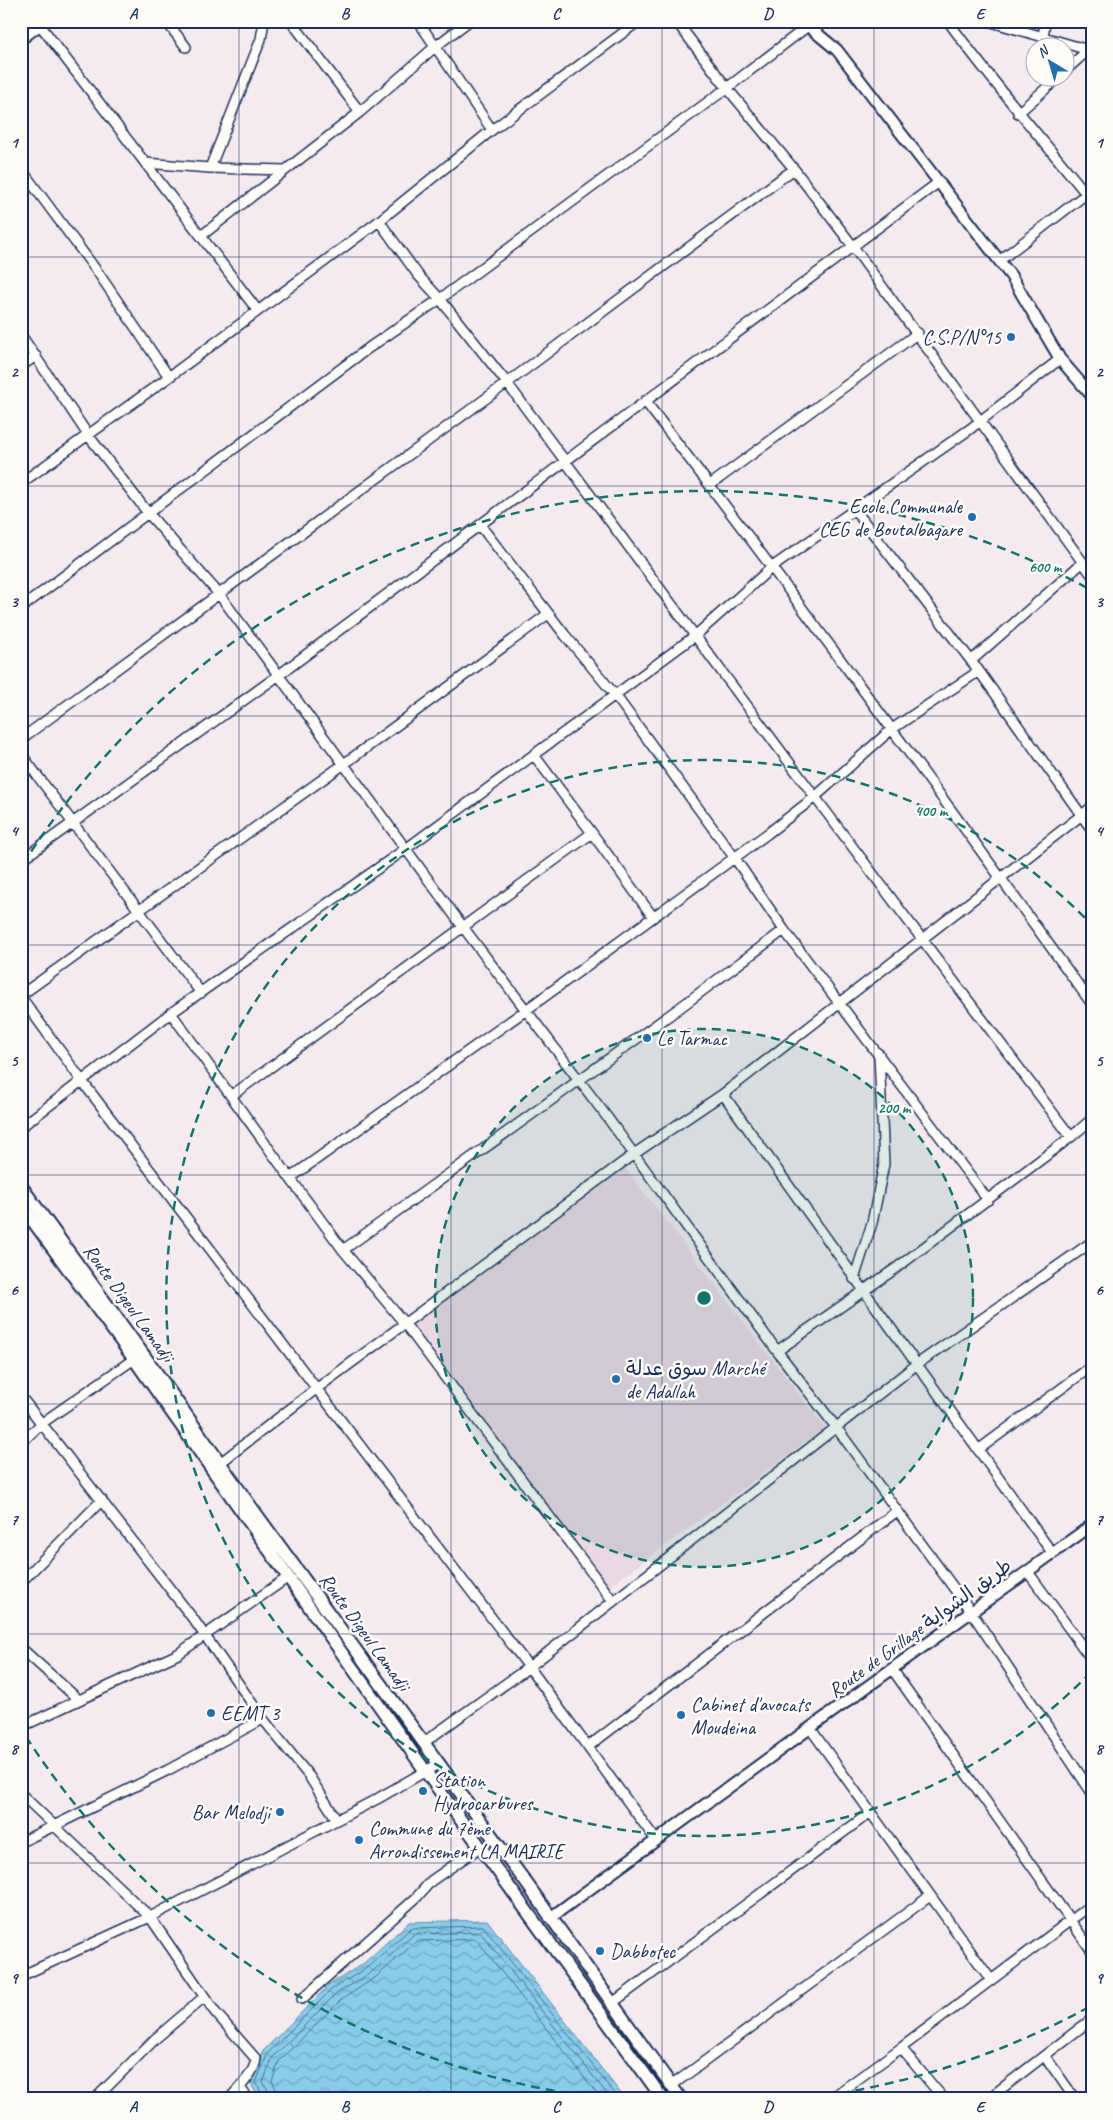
<svg xmlns="http://www.w3.org/2000/svg" width="1113" height="2120" font-family="Caveat,'Playpen Sans Arabic',sans-serif">
<defs>
<pattern id="water-waves" width="16" height="10" patternUnits="userSpaceOnUse" patternTransform="scale(1.25)"><rect width="16" height="10" fill="#87cce8"/><path d="M0 5q4-4 8 0t8 0" fill="none" stroke="#6ea6bf"/></pattern>
</defs>
<rect width="100%" height="100%" fill="#f5ebee"/>
<filter id="ink" filterUnits="userSpaceOnUse"><feTurbulence type="fractalNoise" baseFrequency=".02" numOctaves="2"/><feDisplacementMap in="SourceGraphic" scale="10" xChannelSelector="R" yChannelSelector="G"/><feConvolveMatrix kernelMatrix="1 2 1 2 8 2 1 2 1" color-interpolation-filters="sRGB"/></filter>
<g filter="url(#ink)">
<path fill="#ecd7e4" d="M 623,1165 L 825,1428 L 603,1591 L 408,1329 Z"/>
<path fill="url(#water-waves)" stroke="#5c8db1" d="M 487,1920 L 625,2099 L 260,2099 L 250,2083 L 263,2051 L 329,1985 L 364,1963 L 409,1922 Z"/>
<g fill="none" stroke-linecap="round" stroke-linejoin="round">
<path stroke="#466e95" stroke-width="1" d="M 264,2099 L 256,2082 L 268,2053 L 332,1989 L 368,1967 L 411,1928 L 483,1926 L 619,2099
M 271,2099 L 269,2092 L 263,2082 L 273,2057 L 336,1994 L 372,1972 L 414,1934 L 480,1932 L 611,2099
M 278,2099 L 277,2091 L 272,2081 L 279,2061 L 341,2000 L 376,1977 L 417,1941 L 476,1939 L 601,2099"/>
<defs>
<path id="minor" d="M 37,21 L 258,311
M 166,21 L 186,47
M 291,21 L 360,112
M 418,21 L 492,130
M 676,21 L 727,88 L 794,169 L 852,245 L 1092,575
M 948,21 C 993,84 1044,141 1092,201
M 988,21 L 1092,51
M 1043,38 L 1045,21
M 1066,70 L 1088,50
M 1018,113 L 1058,78
M 145,163 L 210,168 L 285,170
M 210,168 L 261,39 L 264,21
M 21,169 L 99,274 L 169,377
M 379,221 L 418,275 L 440,299 L 507,383 L 815,797 L 1071,1137
M 201,236 L 360,112 L 436,46 L 469,21
M 999,261 L 1086,194
M 21,335 L 88,435 L 148,513 L 219,594 L 463,927 L 607,1117 L 777,1351 L 836,1427 L 972,1613 L 1092,1793
M 21,366 L 36,356
M 645,401 C 798,599 945,801 1092,1004
M 21,483 L 169,377 L 379,221 L 492,130 L 639,21
M 710,485 L 918,333
M 855,510 L 979,671 L 1092,830
M 480,525 L 565,635 L 615,695 L 734,857 L 784,930 L 988,1200
M 21,608 L 370,347 L 440,299 L 727,88 L 808,26
M 971,661 L 1082,563
M 21,739 L 507,383 L 794,169
M 21,754 L 201,993
M 592,833 L 653,917
M 21,860 L 279,675 L 939,182
M 21,995 L 344,764 L 548,614
M 21,997 L 82,1081 L 529,1667 L 656,1840
M 171,1013 L 290,1178 L 526,1010 L 767,834 L 815,797 L 892,729 L 979,671
M 723,1094 L 1053,1554
M 231,1096 L 592,833 L 534,755
M 21,1127 L 171,1013 L 407,848 L 615,695 L 696,635 L 771,568 L 970,429 L 1060,359
M 290,1178 L 343,1250 L 405,1324 L 613,1601
M 343,1250 L 678,1009 L 784,930
M 854,1279 L 872,1223 L 884,1164 L 879,1054
M 777,1351 L 895,1269 L 1071,1137 L 1092,1119
M 21,1397 L 194,1620 L 263,1719 L 309,1776 L 337,1820
M 21,1443 L 42,1423 L 134,1359
M 978,1450 L 1092,1366
M 220,1463 L 316,1389 L 634,1154 L 723,1094 L 1092,807
M 1028,1572 L 1092,1660
M 21,1582 L 102,1500
M 21,1648 L 79,1700
M 892,1669 L 1092,1951
M 21,1727 L 178,1654 L 287,1578
M 810,1728 L 991,1980
M 423,1743 L 529,1667 L 916,1365 L 1092,1242
M 589,1746 L 897,1511
M 21,1794 L 150,1917 L 215,2012 L 256,2059 C 254,2074 239,2088 229,2099
M 21,1842 L 168,1770 L 263,1719
M 21,1976 L 150,1917 L 377,1799 L 438,1764
M 302,1999 L 416,1898 L 431,1881 L 480,1847
M 611,2004 L 871,1812
M 901,2048 L 944,2099
M 1045,2056 L 1075,2099
M 671,2086 L 930,1896
M 240,2088 L 249,2099
M 95,2099 L 155,2039 L 204,1997
M 830,2099 L 901,2048 L 1092,1904
M 988,2099 L 1092,2019"/>
<path id="tertiary" d="M 807,21 L 808,26 L 837,50 L 1011,276 L 1060,359 L 1092,396
M 21,39 L 45,21
M 550,1918 L 810,1728 L 1092,1525"/>
<path id="secondary" d="M 21,1186 L 156,1372 L 249,1504 L 527,1884 L 681,2099
M 21,1205 L 134,1359 L 426,1772 L 663,2099"/>
</defs>
<use href="#minor" stroke="#1b2f5e" stroke-width="12"/>
<use href="#tertiary" stroke="#1b2f5e" stroke-width="14"/>
<use href="#secondary" stroke="#1b2f5e" stroke-width="15"/>
<use href="#minor" stroke="#fdfcf7" stroke-width="9"/>
<use href="#tertiary" stroke="#fdfcf7" stroke-width="10"/>
<use href="#secondary" stroke="#fdfcf7" stroke-width="11"/>
</g>
</g>
<path fill="none" stroke="#1b2f5e" stroke-width="1" stroke-opacity="0.55" d="M 239,21 L 239,2099M 451,21 L 451,2099M 662,21 L 662,2099M 874,21 L 874,2099M 21,257 L 1092,257M 21,486 L 1092,486M 21,716 L 1092,716M 21,945 L 1092,945M 21,1175 L 1092,1175M 21,1404 L 1092,1404M 21,1634 L 1092,1634M 21,1863 L 1092,1863"/>
<circle cx="704" cy="1298" r="269" fill="#0f766e" fill-opacity=".12"/>
<g fill="none" stroke="#0f766e" stroke-width="2.5" stroke-dasharray="9 6">
<circle cx="704" cy="1298" r="269"/>
<path d="M1091 1672A538 538 0 1 1 1091 924"/>
<path d="M1089 2007A807 807 0 0 1 809 2098M599 2098A807 807 0 0 1 23 1732M23 864A807 807 0 0 1 1089 589"/>
</g>
<g fill="#1f6fb2" stroke="#fdfcf7" stroke-width="2">
<circle cx="1011" cy="337" r="5"/>
<circle cx="972" cy="517" r="5"/>
<circle cx="647" cy="1038" r="5"/>
<circle cx="616" cy="1379" r="5"/>
<circle cx="211" cy="1713" r="5"/>
<circle cx="681" cy="1715" r="5"/>
<circle cx="423" cy="1791" r="5"/>
<circle cx="280" cy="1812" r="5"/>
<circle cx="359" cy="1840" r="5"/>
<circle cx="600" cy="1951" r="5"/>
</g>
<g text-anchor="middle" dominant-baseline="central" stroke-width="5" stroke-linejoin="round" paint-order="stroke">
<g font-size="20" fill="#1b2f5e" stroke="#fdfcf7" text-anchor="start">
<text x="1001" y="337" text-anchor="end">C.S.P/N°15</text>
<text x="962" y="506" text-anchor="end">Ecole Communale<tspan x="962" dy="23">CEG de Boutalbagare</tspan></text>
<text x="657" y="1038">Le Tarmac</text>
<text x="626" y="1368">سوق عدلة Marché<tspan x="626" dy="23">de Adallah</tspan></text>
<text x="691" y="1704">Cabinet d'avocats<tspan x="691" dy="23">Moudeina</tspan></text>
<text x="221" y="1713">EEMT 3</text>
<text x="433" y="1780">Station<tspan x="433" dy="23">Hydrocarbures</tspan></text>
<text x="270" y="1812" text-anchor="end">Bar Melodji</text>
<text x="369" y="1828">Commune du 7ème<tspan x="369" dy="23">Arrondissement LA MAIRIE</tspan></text>
<text x="610" y="1951">Dabbotec</text>
</g>
<g font-size="20" fill="#1b2f5e" stroke="#fdfcf7">
<text transform="translate(129 1303) rotate(54)">Route Digeul Lamadji</text>
<text transform="translate(920 1628) rotate(-36)">Route de Grillage طريق الشواية</text>
<text transform="translate(365 1632) rotate(54)">Route Digeul Lamadji</text>
</g>
</g>
<circle cx="704" cy="1298" r="8" fill="#0f766e" stroke="#fdfcf7" stroke-width="2.5"/>
<g font-size="15" text-anchor="middle" font-weight="bold" fill="#0f766e" stroke="#fdfcf7" stroke-width="5" stroke-linejoin="round" paint-order="stroke">
<text x="1045" y="572">600 m</text>
<text x="931" y="816">400 m</text>
<text x="894" y="1113">200 m</text>
</g>
<rect width="1113" height="2120" fill="none" stroke="#fdfcf7" stroke-width="55"/>
<g transform="translate(1050 62) rotate(322)"><circle r="24" fill="#fdfcf7" stroke="#a3aaba"/>
<path d="M0-4L9 19L0 12L-9 19Z" fill="#1f6fb2"/>
<text y="-8" font-size="14" font-weight="bold" text-anchor="middle" fill="#1b2f5e">N</text>
</g>
<rect x="28" y="28" width="1058" height="2064" fill="none" stroke="#1b2f5e" stroke-width="2"/>
<g font-size="16" text-anchor="middle" font-weight="bold" fill="#1b2f5e">
<text x="133" y="19">A</text>
<text x="345" y="19">B</text>
<text x="556" y="19">C</text>
<text x="768" y="19">D</text>
<text x="980" y="19">E</text>
<text x="14" y="148">1</text>
<text x="1099" y="148">1</text>
<text x="14" y="377">2</text>
<text x="1099" y="377">2</text>
<text x="14" y="607">3</text>
<text x="1099" y="607">3</text>
<text x="14" y="836">4</text>
<text x="1099" y="836">4</text>
<text x="14" y="1066">5</text>
<text x="1099" y="1066">5</text>
<text x="14" y="1295">6</text>
<text x="1099" y="1295">6</text>
<text x="14" y="1525">7</text>
<text x="1099" y="1525">7</text>
<text x="14" y="1754">8</text>
<text x="1099" y="1754">8</text>
<text x="14" y="1983">9</text>
<text x="1099" y="1983">9</text>
<text x="133" y="2112">A</text>
<text x="345" y="2112">B</text>
<text x="556" y="2112">C</text>
<text x="768" y="2112">D</text>
<text x="980" y="2112">E</text>
</g>
</svg>
